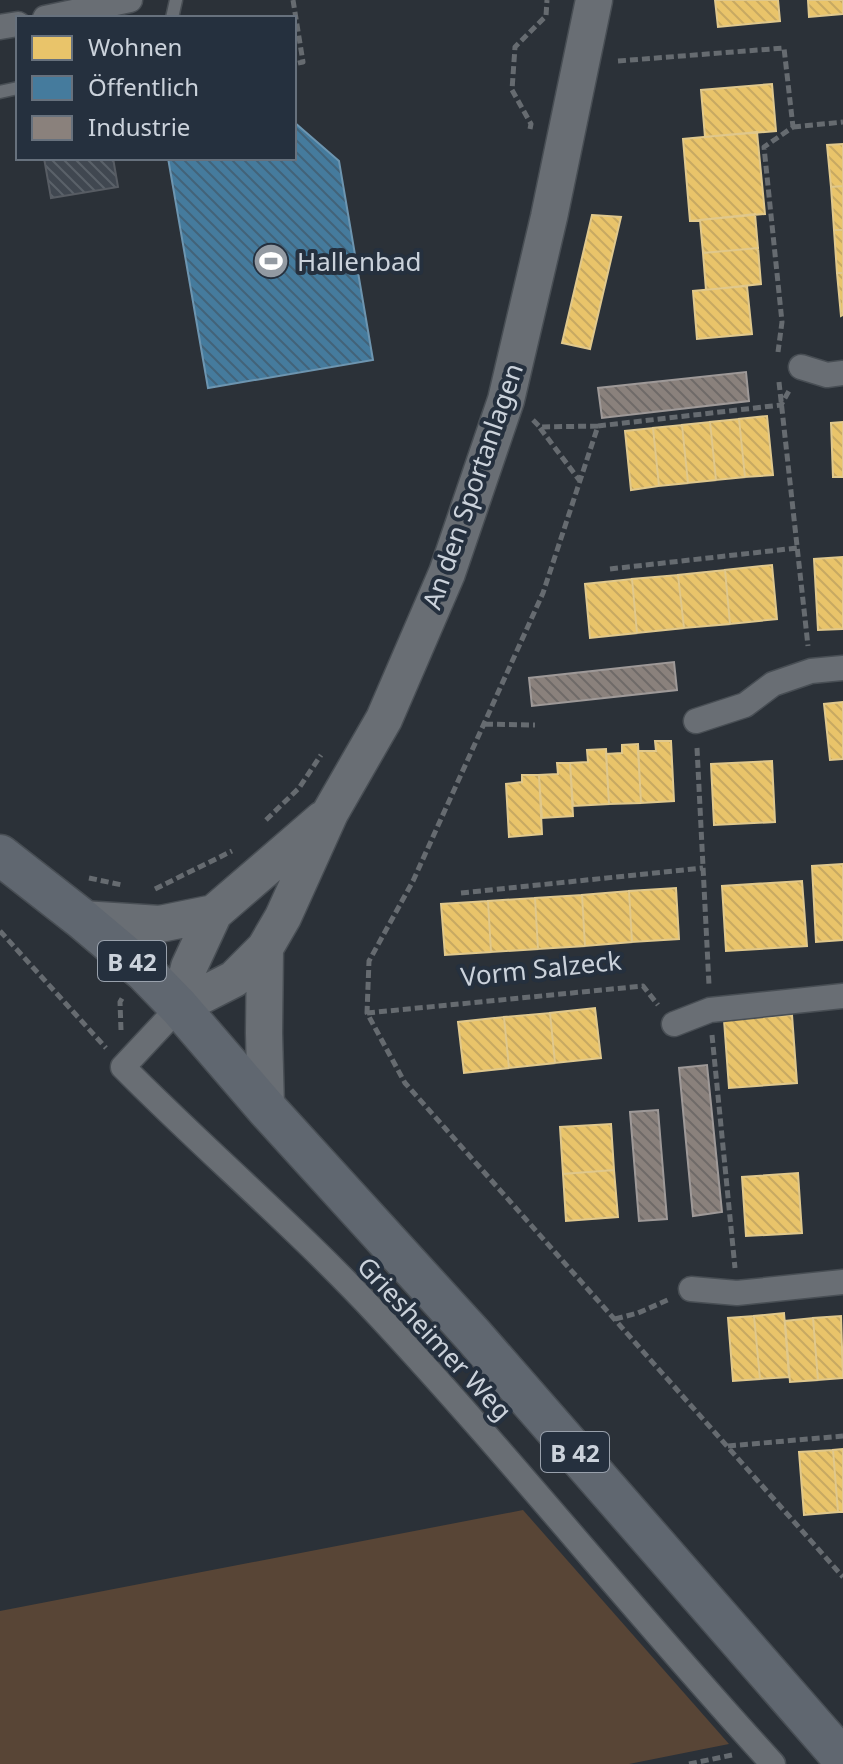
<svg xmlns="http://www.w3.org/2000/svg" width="843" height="1764" font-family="'Noto Sans',sans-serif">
<defs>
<pattern id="homes-back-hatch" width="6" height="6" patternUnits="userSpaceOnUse" patternTransform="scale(2)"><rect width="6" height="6" fill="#e9c46a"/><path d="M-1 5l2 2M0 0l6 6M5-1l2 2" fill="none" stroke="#c7a962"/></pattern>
<pattern id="public-back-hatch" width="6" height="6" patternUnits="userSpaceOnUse" patternTransform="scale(2)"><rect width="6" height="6" fill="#457b9d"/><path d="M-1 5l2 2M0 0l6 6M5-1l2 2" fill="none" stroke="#426379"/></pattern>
<pattern id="industry-back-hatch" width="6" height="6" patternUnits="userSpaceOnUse" patternTransform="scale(2)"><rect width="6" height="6" fill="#8a817c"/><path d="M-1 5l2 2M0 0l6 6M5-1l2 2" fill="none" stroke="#6f6a68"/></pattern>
<pattern id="building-back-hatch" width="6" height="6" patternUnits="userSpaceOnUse" patternTransform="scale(2)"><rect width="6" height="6" fill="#404750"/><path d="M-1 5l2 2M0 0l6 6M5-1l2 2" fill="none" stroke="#5a6169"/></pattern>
</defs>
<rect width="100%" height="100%" fill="#2b3138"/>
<path fill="#584536" d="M 523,1510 L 729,1744 L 629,1764 L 0,1764 L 0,1611 Z"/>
<path fill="url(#homes-back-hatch)" stroke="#e0c88c" stroke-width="2" d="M 715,0 L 778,0 L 780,21 L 718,27 Z
M 808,0 L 843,0 L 843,14 L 809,17 Z
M 772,84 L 776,131 L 705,137 L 701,90 Z
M 757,132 L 765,214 L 690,221 L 683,139 Z
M 843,144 L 843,186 L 831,187 L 827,145 Z
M 843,186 L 843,230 L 834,230 L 831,187 Z
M 755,214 L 758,248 L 703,253 L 700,220 Z
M 592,215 L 621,217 L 590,349 L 562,343 Z
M 834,230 L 843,230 L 843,273 L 837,273 Z
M 758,248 L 761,284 L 706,290 L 703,253 Z
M 837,273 L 843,273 L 843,315 L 841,316 Z
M 747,286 L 752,334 L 697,339 L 693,291 Z
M 767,416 L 773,475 L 745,477 L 739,419 Z
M 739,419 L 745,477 L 716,480 L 710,422 Z
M 710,422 L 716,480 L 688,483 L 682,425 Z
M 843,422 L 843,477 L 833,477 L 831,423 Z
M 682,425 L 688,483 L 659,486 L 653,428 Z
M 653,428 L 659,486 L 631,490 L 625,431 Z
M 843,557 L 843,629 L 818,630 L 814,559 Z
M 772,565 L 777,619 L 730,624 L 725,570 Z
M 725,570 L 730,624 L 684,628 L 678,575 Z
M 678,575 L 684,628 L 637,633 L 632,579 Z
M 632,579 L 637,633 L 590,638 L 585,584 Z
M 843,702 L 843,759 L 830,760 L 824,704 Z
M 655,741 L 671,741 L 674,801 L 641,803 L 638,751 L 656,751 Z
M 638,744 L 641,803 L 609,804 L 606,754 L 622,753 L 622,745 Z
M 606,749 L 609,804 L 573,806 L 570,763 L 588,762 L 587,750 Z
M 772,761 L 775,822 L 714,825 L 711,764 Z
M 557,763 L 570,763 L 573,816 L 542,818 L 539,775 L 558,774 Z
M 522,775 L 539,775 L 542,834 L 509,837 L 506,784 L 522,782 Z
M 843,864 L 843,940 L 816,942 L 812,866 Z
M 802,881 L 807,946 L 726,951 L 722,886 Z
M 676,888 L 679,939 L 632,942 L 629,891 Z
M 629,891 L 632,942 L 585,946 L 582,895 Z
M 582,895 L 585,946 L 538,949 L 535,898 Z
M 535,898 L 538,949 L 491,952 L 488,901 Z
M 488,901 L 491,952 L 445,955 L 441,904 Z
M 595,1008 L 601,1058 L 555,1063 L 550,1013 Z
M 550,1013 L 555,1063 L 509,1068 L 504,1017 Z
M 792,1015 L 797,1083 L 729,1088 L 724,1020 Z
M 504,1017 L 509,1068 L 464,1073 L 458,1022 Z
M 611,1124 L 614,1170 L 563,1174 L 560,1127 Z
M 614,1170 L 618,1217 L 566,1221 L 563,1174 Z
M 798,1173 L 802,1233 L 746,1236 L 742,1177 Z
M 784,1313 L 789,1377 L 760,1379 L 754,1316 Z
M 754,1316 L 760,1379 L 733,1381 L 728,1318 Z
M 841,1316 L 843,1378 L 818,1380 L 813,1318 Z
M 813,1318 L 818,1380 L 790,1382 L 785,1321 Z
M 843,1449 L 843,1512 L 838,1512 L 833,1450 Z
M 833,1450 L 838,1512 L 804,1515 L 799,1452 Z"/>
<path fill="url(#public-back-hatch)" stroke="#6d95b0" stroke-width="2" d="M 294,122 L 339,161 L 373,360 L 208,388 L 168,158 L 294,158 Z"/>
<path fill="url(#industry-back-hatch)" stroke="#9e9998" stroke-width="2" d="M 746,372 L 749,401 L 602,418 L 598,388 Z
M 674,662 L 677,690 L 532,706 L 529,678 Z
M 707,1065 L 722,1212 L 693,1216 L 679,1068 Z
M 658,1110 L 667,1219 L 639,1221 L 630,1112 Z"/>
<path fill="url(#building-back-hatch)" stroke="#575c63" stroke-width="2" d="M 44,158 L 113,158 L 118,187 L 51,198 Z"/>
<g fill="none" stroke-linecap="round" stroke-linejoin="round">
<defs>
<path id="lane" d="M 172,18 L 176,0
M 0,92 L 18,88"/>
<path id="street" d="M 45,18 L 130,0
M 0,27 L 18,24
M 801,367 L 827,375 L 843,373
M 696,721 L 745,705 L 773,684 L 811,671 L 843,668
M 179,1007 L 123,1067 C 206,1151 297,1228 378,1315 C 514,1461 638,1617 773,1764
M 674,1024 L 710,1010 L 843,996
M 691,1289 L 737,1293 L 843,1282"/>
<path id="secondary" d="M 82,919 L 160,924 L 214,913
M 265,948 L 264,1033 L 266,1108
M 179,1007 L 234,979 L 265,948 L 283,917 L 330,813 L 384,719 L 447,573 L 506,400 L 549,217 L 594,0
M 179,1007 L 189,967 L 214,913 L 323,819"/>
<path id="primary" d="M 0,855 L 82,919 L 145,972 L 179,1007 L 266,1108 L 472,1334 L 843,1759"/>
</defs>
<use href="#lane" stroke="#484e54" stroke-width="15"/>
<use href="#street" stroke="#484e54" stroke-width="27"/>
<use href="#secondary" stroke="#484e54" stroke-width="39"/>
<use href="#primary" stroke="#484e54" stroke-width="43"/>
<path stroke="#666b70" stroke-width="5" stroke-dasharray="8 4" stroke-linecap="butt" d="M 293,0 L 303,62 L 294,64
M 618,61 L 784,48 L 793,127 L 764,147 L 782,322 L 778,352
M 793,127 L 843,122
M 530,129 L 531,124 L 512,90 L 515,47 L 546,16 L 547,0
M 779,382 L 808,646
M 533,420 L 540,427 L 598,426 L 543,593 L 413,881 L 369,961 L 367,1013 L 405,1083 L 843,1577
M 598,426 L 781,405 L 790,389
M 540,428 L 580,481
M 610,569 L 797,548
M 485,724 L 535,725
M 697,748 L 709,985
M 266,820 L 299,788 L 321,755
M 89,878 L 122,885
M 155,889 L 232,851
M 461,893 L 703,868
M 0,931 L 106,1048
M 367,1013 L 643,986 L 658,1005
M 121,1030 L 120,1002 L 123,997
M 712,1035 L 735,1268
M 615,1319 L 638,1313 L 670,1299
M 728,1446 L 843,1436
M 689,1764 L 732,1755"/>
<use href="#lane" stroke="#696e74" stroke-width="12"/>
<use href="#street" stroke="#696e74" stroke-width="24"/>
<use href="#secondary" stroke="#696e74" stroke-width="36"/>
<use href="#primary" stroke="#606770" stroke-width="40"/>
</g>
<defs>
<symbol id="stadium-disc" viewBox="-11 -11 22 22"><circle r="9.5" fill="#939aa2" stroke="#25303e"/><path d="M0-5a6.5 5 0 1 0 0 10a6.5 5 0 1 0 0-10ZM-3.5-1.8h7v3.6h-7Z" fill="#fff"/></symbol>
</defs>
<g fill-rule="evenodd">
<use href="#stadium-disc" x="251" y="241" width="40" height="40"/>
</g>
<g text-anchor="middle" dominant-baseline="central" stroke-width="8" stroke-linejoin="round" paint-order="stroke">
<g fill="#25303e" stroke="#99a1ac" stroke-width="2">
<rect x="98" y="941" width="68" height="40" rx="6"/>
<rect x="541" y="1432" width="68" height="40" rx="6"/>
</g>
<g font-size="24" font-weight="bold" fill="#cbd2db">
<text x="132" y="961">B 42</text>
<text x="575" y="1452">B 42</text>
</g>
<g font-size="26" fill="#cbd2db" stroke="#25303e" text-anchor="start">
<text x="297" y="261">Hallenbad</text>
</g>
<g font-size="26" fill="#cbd2db" stroke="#25303e">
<text transform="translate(472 486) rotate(-71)">An den Sportanlagen</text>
<text transform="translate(541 968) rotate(-6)">Vorm Salzeck</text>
<text transform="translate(435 1338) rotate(47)">Griesheimer Weg</text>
</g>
</g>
<rect x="16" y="16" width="280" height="144" fill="#25303e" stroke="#67717d" stroke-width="2"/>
<rect x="32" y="36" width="40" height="24" fill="#e9c46a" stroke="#67717d" stroke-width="2"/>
<text x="88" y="56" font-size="24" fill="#cbd2db">Wohnen</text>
<rect x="32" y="76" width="40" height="24" fill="#457b9d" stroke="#67717d" stroke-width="2"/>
<text x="88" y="96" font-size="24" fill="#cbd2db">Öffentlich</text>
<rect x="32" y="116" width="40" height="24" fill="#8a817c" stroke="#67717d" stroke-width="2"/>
<text x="88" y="136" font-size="24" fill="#cbd2db">Industrie</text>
</svg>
